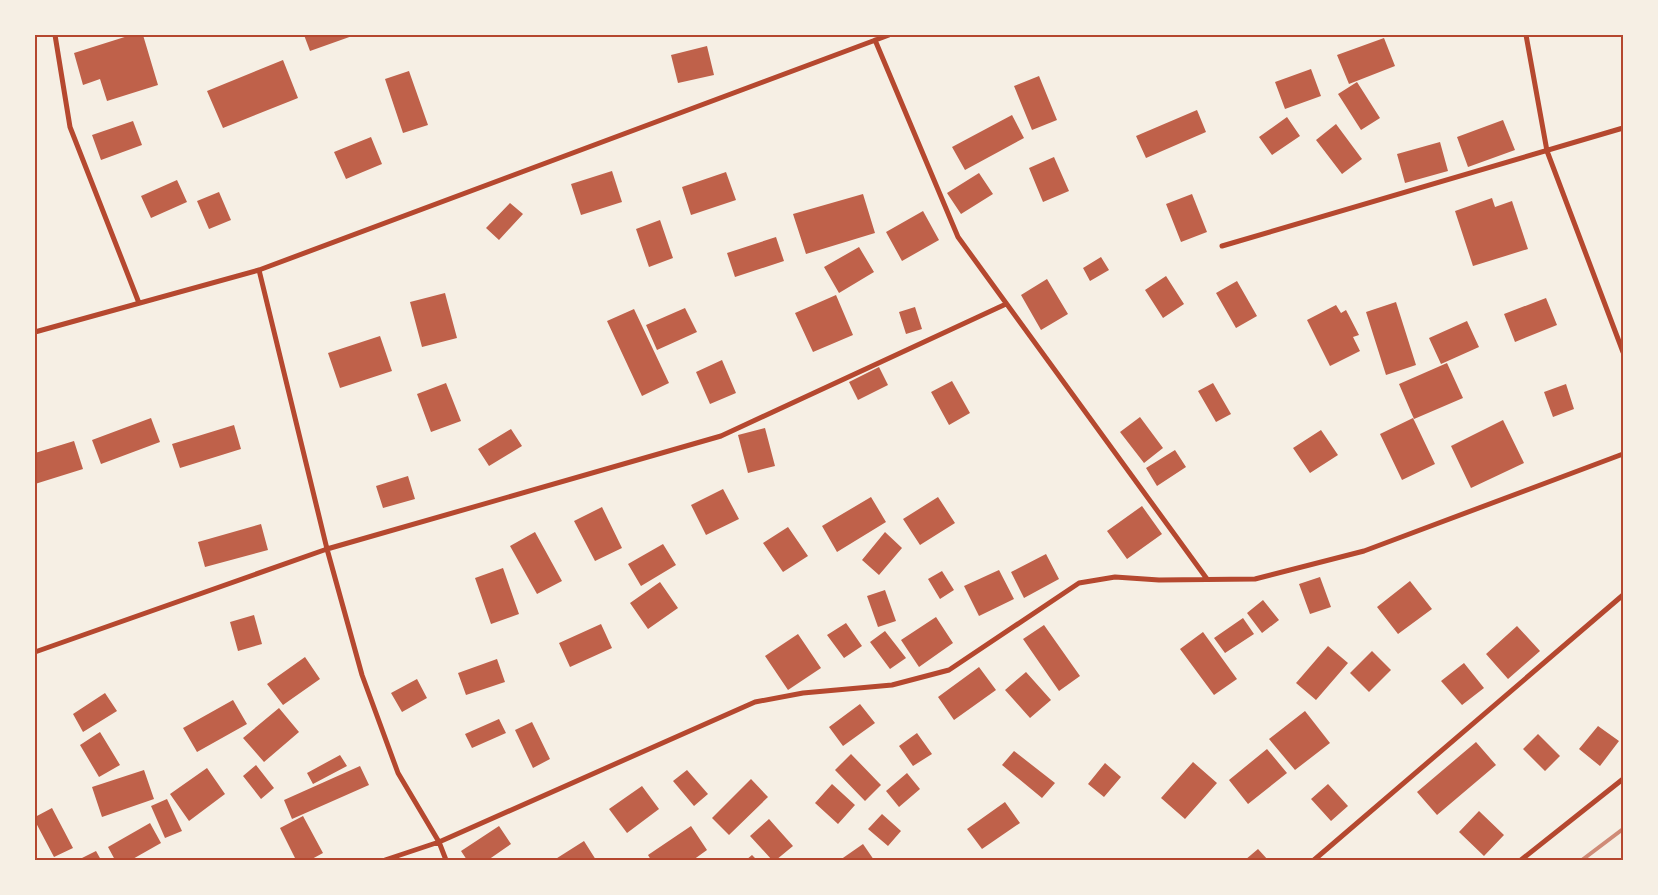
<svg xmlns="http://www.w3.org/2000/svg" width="1658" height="895" font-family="Poppins,sans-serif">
<rect width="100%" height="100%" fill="#f6efe4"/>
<path fill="#bf614a" d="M 131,35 L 143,35 L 158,85 L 107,101 L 100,79 L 83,85 L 74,53 Z
M 304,35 L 355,35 L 310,51 Z
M 1384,38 L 1395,66 L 1349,84 L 1337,55 Z
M 707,46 L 714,75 L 678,83 L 671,55 Z
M 283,60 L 298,98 L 223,128 L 207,91 Z
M 1311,69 L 1321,96 L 1285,109 L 1275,82 Z
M 409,71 L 428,125 L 403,133 L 385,79 Z
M 1039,76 L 1057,120 L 1032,130 L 1014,86 Z
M 1357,82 L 1380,118 L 1361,130 L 1338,94 Z
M 1197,110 L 1206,132 L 1146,158 L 1136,136 Z
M 1012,115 L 1024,138 L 965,170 L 952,147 Z
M 1287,117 L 1300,136 L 1272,155 L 1259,137 Z
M 1503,120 L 1515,150 L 1468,167 L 1457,137 Z
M 133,121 L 142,145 L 101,160 L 92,135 Z
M 1336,124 L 1362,159 L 1342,174 L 1316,140 Z
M 371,137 L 382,164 L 346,179 L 334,152 Z
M 1440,142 L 1448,171 L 1405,183 L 1397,154 Z
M 1054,157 L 1069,191 L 1043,202 L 1029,168 Z
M 612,171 L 622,202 L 581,215 L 571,184 Z
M 726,172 L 736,200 L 691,215 L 682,187 Z
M 979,173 L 993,194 L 961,214 L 947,193 Z
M 177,180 L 187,202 L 151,218 L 141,196 Z
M 219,192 L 231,220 L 209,229 L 197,201 Z
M 863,194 L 875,233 L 806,254 L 793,214 Z
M 1192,194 L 1207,232 L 1181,242 L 1166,204 Z
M 1492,198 L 1495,207 L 1512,201 L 1528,249 L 1473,266 L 1455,211 Z
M 510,203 L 523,214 L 499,240 L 486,228 Z
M 923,211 L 939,240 L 902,261 L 886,232 Z
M 660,220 L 673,258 L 649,267 L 636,229 Z
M 776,237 L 784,261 L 735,277 L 727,253 Z
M 859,247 L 874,272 L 839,293 L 824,267 Z
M 1101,257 L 1109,270 L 1090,281 L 1083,268 Z
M 1166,276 L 1184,304 L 1163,318 L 1145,290 Z
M 1047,279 L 1068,314 L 1041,330 L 1021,295 Z
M 1237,281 L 1257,316 L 1236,328 L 1216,293 Z
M 445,293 L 457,338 L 422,347 L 410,302 Z
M 836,295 L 853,335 L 813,352 L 795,313 Z
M 1546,298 L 1557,325 L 1515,342 L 1504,314 Z
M 1396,302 L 1416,365 L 1386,375 L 1366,312 Z
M 1336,305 L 1341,313 L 1346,310 L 1359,335 L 1353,337 L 1360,351 L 1330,366 L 1307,320 Z
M 915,307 L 922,329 L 906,334 L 899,312 Z
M 685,308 L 697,332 L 657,350 L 646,325 Z
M 634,309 L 669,383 L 642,396 L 607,321 Z
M 1467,321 L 1479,347 L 1441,364 L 1429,338 Z
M 380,336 L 392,371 L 340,388 L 328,353 Z
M 722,360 L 736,393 L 710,404 L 696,372 Z
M 1447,363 L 1463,398 L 1414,419 L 1399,384 Z
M 879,367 L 888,385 L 858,400 L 849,382 Z
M 952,381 L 970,413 L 949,425 L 931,392 Z
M 446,383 L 461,421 L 431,432 L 417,394 Z
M 1213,383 L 1231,414 L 1216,422 L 1198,391 Z
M 1566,384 L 1574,409 L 1553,417 L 1544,392 Z
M 1140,417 L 1163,448 L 1144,463 L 1120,432 Z
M 151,418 L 160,442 L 101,464 L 92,440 Z
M 1413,418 L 1435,464 L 1402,480 L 1380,434 Z
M 1503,420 L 1524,463 L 1471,488 L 1451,446 Z
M 234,425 L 241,449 L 180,468 L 172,444 Z
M 765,428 L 775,466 L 748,473 L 738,435 Z
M 511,429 L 522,446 L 489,466 L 478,449 Z
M 1321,430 L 1338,455 L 1310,473 L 1293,448 Z
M 74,441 L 83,469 L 35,484 L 35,453 Z
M 1175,450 L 1186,467 L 1157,486 L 1146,468 Z
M 408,476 L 415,499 L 383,508 L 376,486 Z
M 723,489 L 739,519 L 706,535 L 691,505 Z
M 871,497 L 886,522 L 837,552 L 822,526 Z
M 938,497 L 955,523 L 920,545 L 903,519 Z
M 1142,506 L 1162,534 L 1127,559 L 1107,531 Z
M 602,507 L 622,548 L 595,561 L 574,521 Z
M 261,524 L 268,550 L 205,567 L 198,542 Z
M 788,527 L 808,556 L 783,572 L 763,543 Z
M 535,532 L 562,581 L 537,594 L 510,546 Z
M 885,532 L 902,548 L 879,575 L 862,560 Z
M 663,544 L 676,565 L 641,586 L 628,564 Z
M 1046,554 L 1059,579 L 1024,598 L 1011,572 Z
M 503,568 L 519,614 L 491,624 L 475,578 Z
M 999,570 L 1014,599 L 979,616 L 964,586 Z
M 942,571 L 954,590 L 940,599 L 928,579 Z
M 1320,577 L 1331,607 L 1310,614 L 1299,584 Z
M 1410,581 L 1432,609 L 1398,634 L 1377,607 Z
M 660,582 L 678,608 L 648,629 L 630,603 Z
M 885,590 L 896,621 L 878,627 L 867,596 Z
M 1263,600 L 1279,620 L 1262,633 L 1247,613 Z
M 254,615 L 262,644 L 238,651 L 230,622 Z
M 936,617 L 953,643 L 919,667 L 901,640 Z
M 1243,618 L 1254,634 L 1225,653 L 1214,638 Z
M 846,623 L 862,646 L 844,658 L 827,635 Z
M 601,624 L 612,648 L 570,667 L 559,643 Z
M 1044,625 L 1080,676 L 1059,691 L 1023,639 Z
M 1517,626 L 1540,651 L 1508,679 L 1486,654 Z
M 885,631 L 906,658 L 890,669 L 870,642 Z
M 1203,632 L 1237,679 L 1214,695 L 1180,649 Z
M 798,634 L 821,668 L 788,690 L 765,656 Z
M 1328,646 L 1348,663 L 1316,700 L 1296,683 Z
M 1372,651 L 1391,670 L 1369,692 L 1350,673 Z
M 305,657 L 320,679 L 283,705 L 267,684 Z
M 497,659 L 505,682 L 466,695 L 458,673 Z
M 1464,663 L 1484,688 L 1462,705 L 1441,681 Z
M 979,667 L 996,690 L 954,720 L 938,697 Z
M 1026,672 L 1051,700 L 1030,718 L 1005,690 Z
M 417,679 L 427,698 L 402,712 L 391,693 Z
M 105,693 L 117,711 L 83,732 L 73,714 Z
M 233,700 L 247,724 L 197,752 L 183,728 Z
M 860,704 L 875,723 L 843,746 L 829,727 Z
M 279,708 L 299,732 L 264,762 L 243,738 Z
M 1305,711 L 1330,743 L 1295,770 L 1269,739 Z
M 499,719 L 506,733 L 472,748 L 465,734 Z
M 532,722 L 550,759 L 533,768 L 515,730 Z
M 1598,726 L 1619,741 L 1600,766 L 1579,749 Z
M 100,732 L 120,765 L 99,777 L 80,745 Z
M 917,733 L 932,754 L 913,766 L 899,746 Z
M 1538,734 L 1560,756 L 1545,771 L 1523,749 Z
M 1476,742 L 1496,765 L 1437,815 L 1417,792 Z
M 1267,749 L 1287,773 L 1248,804 L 1229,780 Z
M 1014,751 L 1055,783 L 1042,798 L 1002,765 Z
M 851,754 L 881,785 L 865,801 L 835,770 Z
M 340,755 L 347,766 L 313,784 L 307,773 Z
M 1193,762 L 1217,783 L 1185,819 L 1161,798 Z
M 1105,763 L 1121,777 L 1104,797 L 1088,784 Z
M 256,765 L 274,788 L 261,799 L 243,776 Z
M 360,766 L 369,785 L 292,819 L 284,800 Z
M 207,768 L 225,794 L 189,821 L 170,794 Z
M 144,770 L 154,799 L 102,817 L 92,787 Z
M 687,770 L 708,794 L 694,806 L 673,781 Z
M 907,773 L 920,789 L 899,807 L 886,791 Z
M 751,779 L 768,797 L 729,835 L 712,818 Z
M 832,784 L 855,805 L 838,824 L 815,803 Z
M 1328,784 L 1348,806 L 1331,821 L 1311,799 Z
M 642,786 L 659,809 L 627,833 L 609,809 Z
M 167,799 L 182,831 L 165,838 L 151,806 Z
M 1005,802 L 1020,823 L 982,849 L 967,829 Z
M 52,808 L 73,848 L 54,857 L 35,821 L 35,817 Z
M 1479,811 L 1504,835 L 1484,856 L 1459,832 Z
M 882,814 L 901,831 L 888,846 L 868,829 Z
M 303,816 L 323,853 L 310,860 L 296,860 L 280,828 Z
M 769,819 L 793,846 L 776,860 L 772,860 L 750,836 Z
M 150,823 L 161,843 L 131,860 L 115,860 L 108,847 Z
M 499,826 L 511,844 L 488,860 L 467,860 L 461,851 Z
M 691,826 L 707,850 L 693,860 L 651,860 L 648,855 Z
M 584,841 L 596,860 L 554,860 Z
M 863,844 L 874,860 L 840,860 Z
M 1258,849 L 1268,860 L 1245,860 Z
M 96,851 L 101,860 L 78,860 Z
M 752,855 L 757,860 L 746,860 Z"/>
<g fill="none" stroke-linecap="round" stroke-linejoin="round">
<path stroke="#b5482f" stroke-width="5" d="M 55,35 L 70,127 L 139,303
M 1526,35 L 1547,151 L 1623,352
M 875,40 L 958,237 L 1207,579
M 1222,246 L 1623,128
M 259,270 L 327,549 L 362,675 L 398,773 L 439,842 L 446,860
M 35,332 L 259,270 L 889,35
M 35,652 L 327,549 L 721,436 L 1006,304
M 385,860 L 439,842 L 755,702 L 803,693 L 892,685 L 949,670 L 1079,583 L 1115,577 L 1159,580 L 1255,579 L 1364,551 L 1623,454
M 1314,860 L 1623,595
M 1521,860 L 1623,779"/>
<path stroke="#cf8b77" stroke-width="4" d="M 1582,860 L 1623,829"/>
</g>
<rect width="1658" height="895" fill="none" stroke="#f6efe4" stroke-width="72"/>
<rect x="36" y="36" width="1586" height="823" fill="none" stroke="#b5482f" stroke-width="2"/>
</svg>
